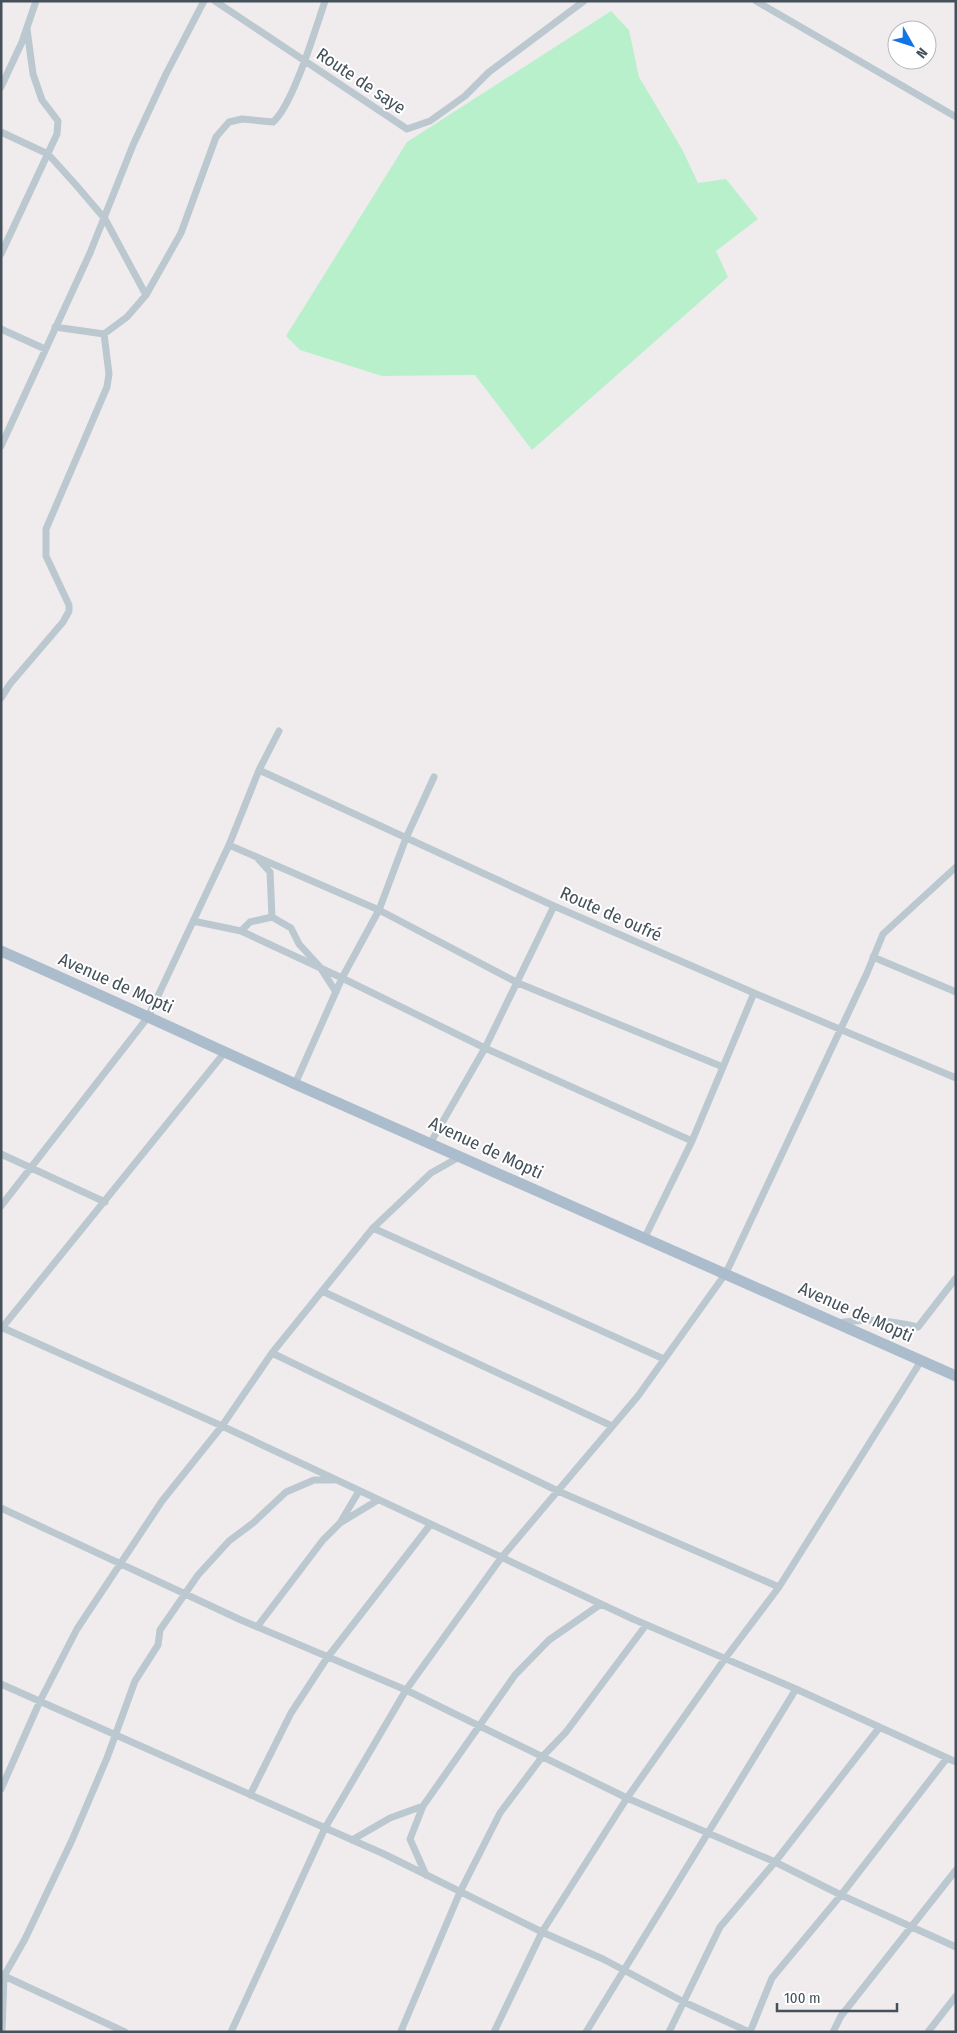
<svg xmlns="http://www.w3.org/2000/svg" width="957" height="2033" font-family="'Fira Sans Condensed',sans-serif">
<rect width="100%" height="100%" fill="#f0eced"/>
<path fill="#b8f0cc" d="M 611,11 L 629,30 L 639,77 L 682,149 L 698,183 L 726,179 L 758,219 L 716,251 L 728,277 L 532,450 L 475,375 L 382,376 L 300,350 L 286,336 L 407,142 Z"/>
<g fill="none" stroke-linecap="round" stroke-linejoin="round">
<path stroke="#bcc8d0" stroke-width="7" d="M 215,1 L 407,129 L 430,121 L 465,96 L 489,72 L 584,1
M 756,1 L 956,117
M 1,87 L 22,42 L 36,1
M 1,132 L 48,154 L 76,185 L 105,219 L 146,295
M 1,254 L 57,134 L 58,121 L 42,100 L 33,74 L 27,29
M 55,327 L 104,334 L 127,317 L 146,295 L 181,233 L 216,137 L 229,122 L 242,119 L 273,122 C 293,105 315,30 325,1
M 1,329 L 45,349
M 1,446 L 90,253 L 133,145 L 166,74 L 204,1
M 1,698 L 10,684 L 63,622 L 69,611 L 69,605 L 46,556 L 46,529 L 107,387 L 109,374 L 104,334
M 259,770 L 554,906 L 754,993 L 956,1078
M 229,845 L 379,910 L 518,983 L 723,1067
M 259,860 L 270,872 L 272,917 L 291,928 L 299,944 L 320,967 L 336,992
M 193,921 L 241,931 L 342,978 L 485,1048 L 692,1141
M 241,931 L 250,922 L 272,917
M 873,957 L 956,992
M 295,1084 L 342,978 L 379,910 L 406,838 L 434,777
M 431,1142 L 485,1048 L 554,906
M 1,1154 L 105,1202
M 1,1206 L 148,1017 L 229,845 L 259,770 L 279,731
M 373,1228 L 664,1359
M 645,1237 L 692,1141 L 754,993
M 322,1291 L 612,1426
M 838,1323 C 869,1318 887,1320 918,1327 L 956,1278
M 1,1327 L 222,1426 L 633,1619 L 796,1689 L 956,1762
M 1,1329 L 225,1052
M 272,1353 L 558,1491 L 779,1587
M 1,1508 L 241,1620 L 406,1690 L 627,1798 L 775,1862 L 841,1895 L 956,1947
M 340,1523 L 359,1491
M 257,1627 L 323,1540 L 340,1523 L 378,1500
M 1,1684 L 384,1854 L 542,1932 L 603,1959 L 684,2002 L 749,2032
M 1,1789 L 40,1701 L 77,1629 L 162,1501 L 222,1426 L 272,1353 L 373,1228 L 431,1173 L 461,1156
M 250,1795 L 291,1713 L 327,1658 L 430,1525
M 352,1840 L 390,1818 L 423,1806
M 426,1875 L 410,1839 L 423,1806 L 515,1675 L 549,1640 L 601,1604
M 2,1975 L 125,2032
M 2,2032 L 4,1976 L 25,1939 L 72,1840 L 107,1758 L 135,1681 L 158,1645 L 160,1630 L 198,1575 L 229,1541 L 253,1523 L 286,1492 L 314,1480 L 334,1480
M 231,2032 L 325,1828 L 406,1690 L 501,1558 L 638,1396 L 726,1273 L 867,973 L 883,934 L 956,867
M 403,2032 L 401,2031 L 460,1892 L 500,1813 L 542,1757 L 566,1732 L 646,1625
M 494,2032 L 542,1932 L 627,1798 L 724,1660 L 779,1587 L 921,1361
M 586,2032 L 796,1689
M 669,2032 L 720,1927 L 775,1862 L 879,1728
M 750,2032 L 772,1978 L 841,1895 L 947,1758
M 833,2032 L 841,2016 L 956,1870
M 928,2032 L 956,1996"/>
<path stroke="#abbdcd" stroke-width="11" d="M 1,951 C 99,994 196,1039 293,1083 C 514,1180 735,1277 956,1376"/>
</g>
<g text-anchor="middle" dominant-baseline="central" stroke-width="4" stroke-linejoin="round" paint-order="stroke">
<g font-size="18" fill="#44515b" stroke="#fff">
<text transform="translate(361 81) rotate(34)">Route de saye</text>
<text transform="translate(611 914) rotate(24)">Route de oufré</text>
<text transform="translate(116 983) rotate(24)">Avenue de Mopti</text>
<text transform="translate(486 1148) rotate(25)">Avenue de Mopti</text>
<text transform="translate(856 1312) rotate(24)">Avenue de Mopti</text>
</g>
</g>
<rect width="957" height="2033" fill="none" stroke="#44515b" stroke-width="5"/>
<g transform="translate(912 45) rotate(129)"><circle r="24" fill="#ffffff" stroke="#b4b9bd"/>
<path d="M0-4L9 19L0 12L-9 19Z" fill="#1275e4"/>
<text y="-8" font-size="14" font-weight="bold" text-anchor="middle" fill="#44515b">N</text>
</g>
<path d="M777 2003v8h120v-8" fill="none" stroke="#44515b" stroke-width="2.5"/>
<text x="784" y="2003" font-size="15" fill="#44515b" stroke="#ffffff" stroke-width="4" paint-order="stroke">100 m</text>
</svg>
